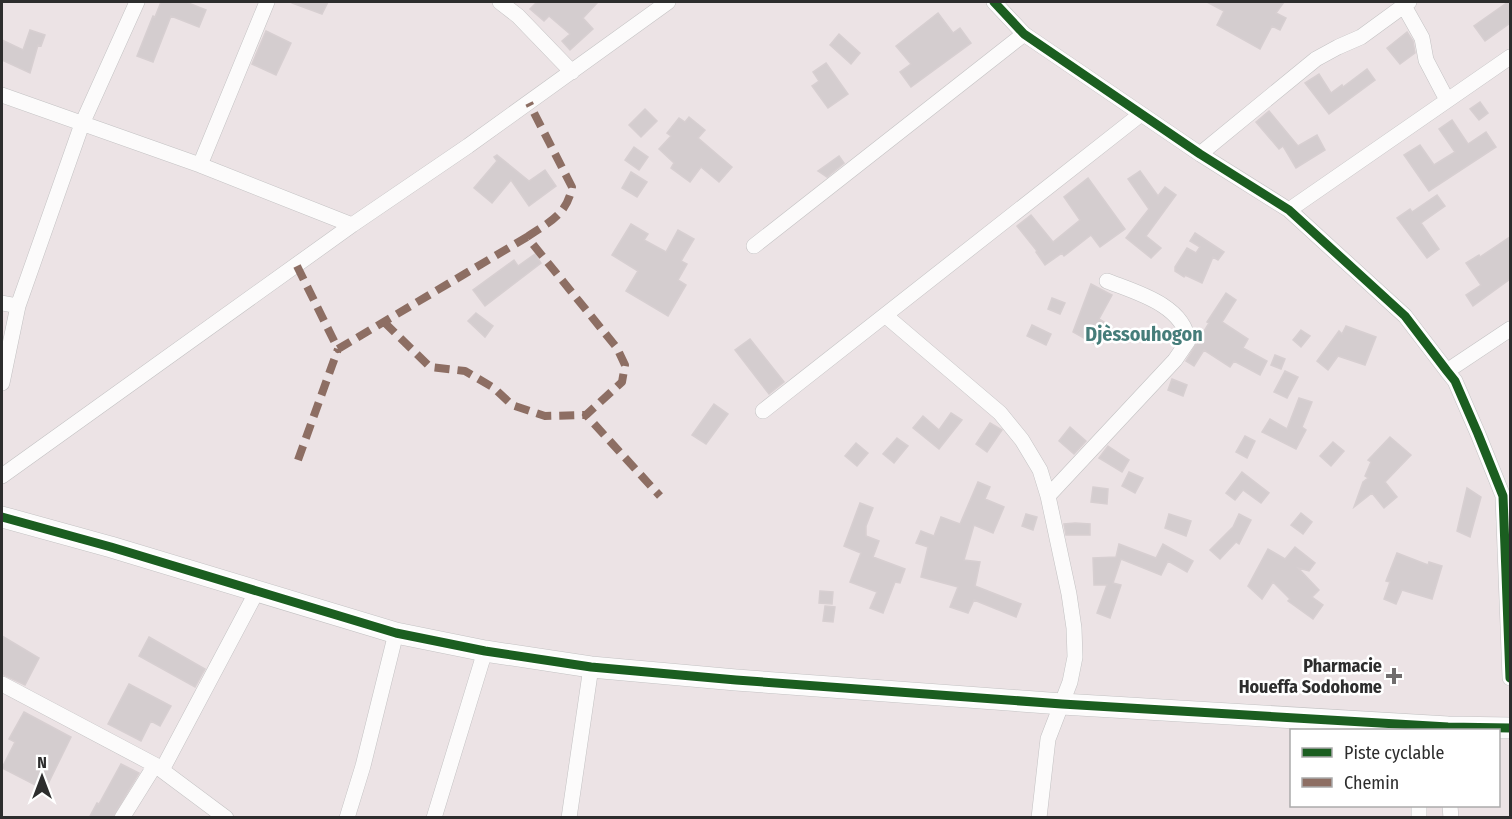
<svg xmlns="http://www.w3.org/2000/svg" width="1512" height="819" font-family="'Fira Sans Condensed',sans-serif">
<rect width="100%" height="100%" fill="#ece3e5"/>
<path fill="#d4cdcf" stroke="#d7cfd1" stroke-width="1.5" d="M 161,2 L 186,2 L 206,10 L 199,27 L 171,16 L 153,62 L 137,56 L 153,16 L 155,17 Z
M 292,2 L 328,2 L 322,14 L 292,3 Z
M 537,2 L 598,2 L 583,18 L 593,29 L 570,50 L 562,41 L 570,34 L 549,16 L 544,21 L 530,9 Z
M 1207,2 L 1284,2 L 1276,13 L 1286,18 L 1280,30 L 1272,26 L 1260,49 L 1217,25 L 1224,11 Z
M 1508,2 L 1510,2 L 1510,23 L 1485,41 L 1474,26 Z
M 938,13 L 953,33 L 960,28 L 971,43 L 911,87 L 900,72 L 911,64 L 896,46 Z
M 30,30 L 45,35 L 41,46 L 38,45 L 30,73 L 2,60 L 2,40 L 23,50 Z
M 266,31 L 291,43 L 276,75 L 252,64 Z
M 1407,32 L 1413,41 L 1415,53 L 1400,64 L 1387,48 Z
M 839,34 L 860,53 L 851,64 L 830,45 Z
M 826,63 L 848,94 L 828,108 L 812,86 L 819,81 L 813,72 Z
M 1367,69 L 1375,80 L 1329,114 L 1305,83 L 1319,74 L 1331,93 L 1342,85 L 1343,87 Z
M 1480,102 L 1488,113 L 1479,120 L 1470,109 Z
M 645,109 L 657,121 L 641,137 L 629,125 Z
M 1269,111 L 1298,146 L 1317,135 L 1325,150 L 1296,168 L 1283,146 L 1279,149 L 1256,122 Z
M 689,117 L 705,130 L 698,138 L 732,167 L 719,182 L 701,167 L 690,182 L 671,168 L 674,163 L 659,149 L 671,136 L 667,133 L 679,118 L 685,122 Z
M 1452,120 L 1468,144 L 1486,132 L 1496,147 L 1429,191 L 1404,155 L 1420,145 L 1434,165 L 1455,152 L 1439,129 Z
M 634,147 L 648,157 L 639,170 L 625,160 Z
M 497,155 L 529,181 L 545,170 L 556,186 L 529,206 L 511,180 L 492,203 L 474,188 L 497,161 L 494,157 Z
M 839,156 L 844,163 L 827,177 L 818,171 Z
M 1140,171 L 1158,196 L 1165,187 L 1176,195 L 1146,236 L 1161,248 L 1151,258 L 1126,238 L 1149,209 L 1128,179 Z
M 631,172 L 647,182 L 637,197 L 622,188 Z
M 1088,178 L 1125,229 L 1100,247 L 1091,235 L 1064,256 L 1062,253 L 1045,265 L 1036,252 L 1037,251 L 1017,226 L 1031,215 L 1053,242 L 1080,220 L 1064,197 Z
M 1437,195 L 1445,206 L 1421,223 L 1439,249 L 1427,258 L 1397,218 L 1410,209 L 1412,212 Z
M 631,224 L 648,234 L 644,240 L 666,252 L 678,230 L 694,239 L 681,261 L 687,264 L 678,280 L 686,285 L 668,316 L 626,291 L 638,271 L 612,255 Z
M 1195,233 L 1224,252 L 1218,260 L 1213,257 L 1202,283 L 1185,275 L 1184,277 L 1175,271 L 1175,267 L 1187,248 L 1196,253 L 1200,247 L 1190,241 Z
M 1510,237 L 1510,279 L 1473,306 L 1466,295 L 1481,285 L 1466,263 L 1479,255 L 1480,257 Z
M 535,254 L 541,263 L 485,306 L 473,290 L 514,260 L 518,266 Z
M 1091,284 L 1112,295 L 1099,319 L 1109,325 L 1098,346 L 1073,332 Z
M 1226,293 L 1236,300 L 1222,322 L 1248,339 L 1243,348 L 1267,361 L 1260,375 L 1234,361 L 1230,367 L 1204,350 L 1194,366 L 1186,361 L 1209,323 L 1207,322 Z
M 1052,298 L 1065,303 L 1060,314 L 1048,309 Z
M 476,313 L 493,326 L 485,337 L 468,321 Z
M 1032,325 L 1051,334 L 1046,345 L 1027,336 Z
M 1346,326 L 1376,337 L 1365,365 L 1338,356 L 1328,370 L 1317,361 L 1339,331 L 1342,334 Z
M 1301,330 L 1310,336 L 1301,347 L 1293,340 Z
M 750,339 L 784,382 L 769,394 L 735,350 Z
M 1275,355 L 1285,359 L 1281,369 L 1271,365 Z
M 1285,371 L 1298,377 L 1287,398 L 1274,392 Z
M 1172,379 L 1187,385 L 1183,396 L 1168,390 Z
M 1299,398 L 1312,402 L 1302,427 L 1306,430 L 1296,449 L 1262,432 L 1270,419 L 1287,429 Z
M 714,404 L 728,414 L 706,444 L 692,435 Z
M 951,413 L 962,420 L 939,449 L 913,428 L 923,416 L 939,430 Z
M 990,423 L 1002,430 L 987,452 L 976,444 Z
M 1070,427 L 1086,441 L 1074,454 L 1059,441 Z
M 1245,436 L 1255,441 L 1247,458 L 1236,452 Z
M 1390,437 L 1411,455 L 1385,482 L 1397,497 L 1384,508 L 1372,493 L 1354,507 L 1363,482 L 1368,478 L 1365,476 L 1371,462 L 1368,460 Z
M 897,438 L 908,446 L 894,463 L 883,454 Z
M 1333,442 L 1344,451 L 1331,466 L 1320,456 Z
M 856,443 L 868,453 L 857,466 L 845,456 Z
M 1108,446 L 1129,460 L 1122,472 L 1099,458 Z
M 1129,472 L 1143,478 L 1135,493 L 1122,486 Z
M 1242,472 L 1269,493 L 1261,503 L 1243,490 L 1235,500 L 1226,493 Z
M 978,482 L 990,487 L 985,499 L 1004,507 L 993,533 L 974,525 L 964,560 L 980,562 L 975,586 L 1021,604 L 1016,617 L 974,600 L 968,613 L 950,607 L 958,587 L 921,577 L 928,547 L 916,543 L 921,531 L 934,536 L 941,517 L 960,524 Z
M 1093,487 L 1108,489 L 1107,504 L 1091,502 Z
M 1467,488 L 1481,497 L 1470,537 L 1457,531 Z
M 860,503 L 873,508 L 866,526 L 866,536 L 879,541 L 873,557 L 905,569 L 900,583 L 895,582 L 883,613 L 870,608 L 877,592 L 850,582 L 861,553 L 844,546 Z
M 1301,513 L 1312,522 L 1303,534 L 1291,525 Z
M 1026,514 L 1037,517 L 1033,530 L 1022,526 Z
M 1169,514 L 1191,521 L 1186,536 L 1165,528 Z
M 1239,514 L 1251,520 L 1239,544 L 1236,542 L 1220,559 L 1210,550 L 1233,527 Z
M 1075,523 L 1090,524 L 1090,535 L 1066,535 L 1064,524 Z
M 1119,544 L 1156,558 L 1163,544 L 1193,561 L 1187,572 L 1168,561 L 1161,575 L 1121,559 L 1113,583 L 1121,585 L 1110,618 L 1097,613 L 1107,585 L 1094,585 L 1093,558 L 1116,557 Z
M 1295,547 L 1315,563 L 1309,571 L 1298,568 L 1319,590 L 1312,597 L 1323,605 L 1313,619 L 1288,601 L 1290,599 L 1273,582 L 1262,599 L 1248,586 L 1268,549 L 1285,559 Z
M 1397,553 L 1428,565 L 1429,562 L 1442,566 L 1432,599 L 1402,590 L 1396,604 L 1384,599 L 1390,582 L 1386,581 Z
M 820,591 L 833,592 L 832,604 L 819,603 Z
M 825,606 L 835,607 L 833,622 L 823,621 Z
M 2,636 L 39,658 L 25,685 L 2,674 Z
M 149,637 L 205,669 L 195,687 L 139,656 Z
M 129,684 L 171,706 L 160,726 L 151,721 L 141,741 L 108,724 Z
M 24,712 L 71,737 L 45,790 L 2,768 L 15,742 L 9,739 Z
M 121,764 L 139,773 L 112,818 L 89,818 L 97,803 L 99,804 Z"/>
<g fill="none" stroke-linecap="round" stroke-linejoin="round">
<defs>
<path id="street" d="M 500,2 L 518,16 L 572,72
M 994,2 L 1024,34 L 1200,154 L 1289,210 L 1405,316 L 1447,371 L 1455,381 L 1478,434 L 1503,496 L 1510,678
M 1404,6 L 1422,38 L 1426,60 L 1447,100
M 2,95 L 200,165 L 352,225 L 468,146 L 668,2
M 1200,154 L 1316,59 L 1338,47 L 1361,37 L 1409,2
M 200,165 L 267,2
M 1289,210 L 1510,57
M 754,246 L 1024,34
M 2,303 L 18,306
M 886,316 L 1000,413 L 1022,440 L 1040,470 L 1048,496 L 1069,594 L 1074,628 L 1075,657 L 1070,682 L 1048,739 L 1039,818
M 1447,371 L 1510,329
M 2,383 L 18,306 L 82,124 L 137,2
M 763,411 L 1141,114
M 2,476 L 352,225
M 1048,496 L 1175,360 L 1188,341 C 1184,305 1135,292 1107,281
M 2,684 L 155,765 L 226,818
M 162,770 L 257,591
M 1419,806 L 1419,818
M 1450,806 L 1451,818
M 122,818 L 155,765
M 347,818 L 363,766 L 396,633
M 434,818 L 485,651
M 569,818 L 591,667"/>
<path id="secondary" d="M 2,517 L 111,547 L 396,633 L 485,651 L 591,667 L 736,680 L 1062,704 L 1448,727 L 1510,728"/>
</defs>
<use href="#street" stroke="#c3c2c3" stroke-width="16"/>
<use href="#secondary" stroke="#c3c2c3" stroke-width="22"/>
<use href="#street" stroke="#fcfbfb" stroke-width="15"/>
<use href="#secondary" stroke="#fcfbfb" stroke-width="21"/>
<path stroke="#8d6e63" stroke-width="8" stroke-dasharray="15 8" stroke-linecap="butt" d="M 527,237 C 549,222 567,215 572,187 L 529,103
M 297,266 L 338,349 L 527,237 L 617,348 L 625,365 L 622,382 L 586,415 L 660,496
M 384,322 L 430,367 L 465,371 L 494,388 L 512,405 L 545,416 L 586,415
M 298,460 L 338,349"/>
<defs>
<path id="cycleway" d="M 994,2 L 1024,34 L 1200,154 L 1289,210 L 1405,316 L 1447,371 L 1455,381 L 1478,434 L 1503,496 L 1510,678
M 2,517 L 111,547 L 396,633 L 485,651 L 591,667 L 736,680 L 1062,704 L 1448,727 L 1510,728"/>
</defs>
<use href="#cycleway" stroke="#fff" stroke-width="13"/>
<use href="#cycleway" stroke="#1b5e20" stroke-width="9"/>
</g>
<path fill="#706d6d" stroke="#fff" stroke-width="2" d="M1391 667h6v6h6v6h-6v6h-6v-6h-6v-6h6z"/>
<g text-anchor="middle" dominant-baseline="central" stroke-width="5" stroke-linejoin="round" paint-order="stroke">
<g font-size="18" font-weight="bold" fill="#2d2d2d" stroke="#fff" text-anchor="end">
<text x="1382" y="666">Pharmacie<tspan x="1382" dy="21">Houeffa Sodohome</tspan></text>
</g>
<g font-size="20" font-weight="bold" fill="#467d7a" stroke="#fff">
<text x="1144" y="334">Djèssouhogon</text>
</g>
</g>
<rect width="1512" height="819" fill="none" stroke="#2d2d2d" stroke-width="6"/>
<rect x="1290" y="729" width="210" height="78" fill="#ffffff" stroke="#ababab" stroke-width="1.5"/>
<rect x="1302" y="748" width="30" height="9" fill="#1b5e20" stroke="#ababab" stroke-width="1.5"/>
<text x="1344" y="759" font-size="18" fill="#2d2d2d">Piste cyclable</text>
<rect x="1302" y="778" width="30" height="9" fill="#8d6e63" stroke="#ababab" stroke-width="1.5"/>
<text x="1344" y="789" font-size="18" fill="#2d2d2d">Chemin</text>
<g transform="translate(42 777)" stroke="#ffffff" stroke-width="4.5" paint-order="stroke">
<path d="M0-4.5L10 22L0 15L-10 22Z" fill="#2d2d2d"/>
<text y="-9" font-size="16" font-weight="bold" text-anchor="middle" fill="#2d2d2d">N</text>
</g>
</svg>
